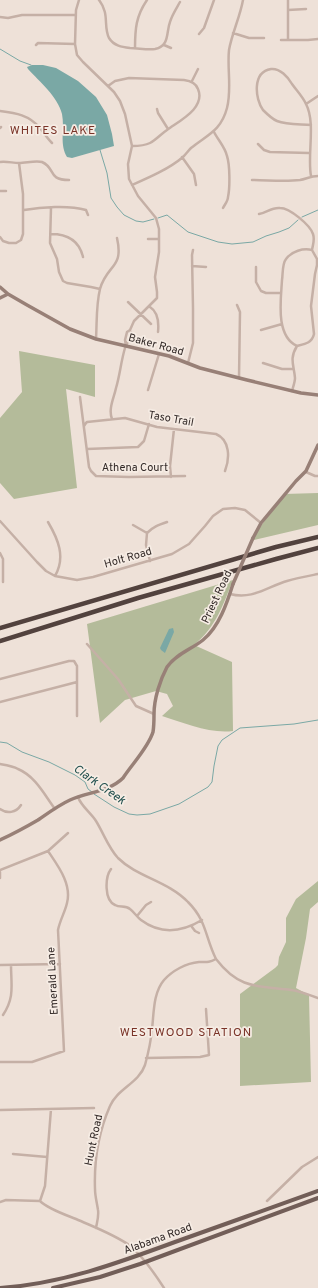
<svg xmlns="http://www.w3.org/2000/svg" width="318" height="1288" font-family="Overpass,sans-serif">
<rect width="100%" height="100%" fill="#eee1d8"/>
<path fill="#b4bb9a" d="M 19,351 L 95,365 L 95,397 L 66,389 L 77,488 L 14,499 L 0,483 L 0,418 L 22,392 Z
M 318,493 L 318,525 L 250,541 L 284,494 Z
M 233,580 C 223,605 216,627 194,645 L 232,662 L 233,731 C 210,734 184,723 162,716 L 173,706 L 167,694 L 156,691 L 125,700 L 100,723 L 87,624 Z
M 318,881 L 318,902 L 310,909 L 306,938 L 296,988 L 309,995 L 311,1082 L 240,1086 L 240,994 L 275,968 L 278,965 L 279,957 L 286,942 L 286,918 L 296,899 Z"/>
<path fill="#7aa8a5" d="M 32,65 L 43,65 L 56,68 L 78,81 L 96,97 L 107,115 L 112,134 L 114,146 L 72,158 L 67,157 C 59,144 65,129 62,114 C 58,97 40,82 28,69 L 27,67 Z
M 173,628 L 174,632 L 165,653 L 161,650 L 160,648 L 169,629 Z"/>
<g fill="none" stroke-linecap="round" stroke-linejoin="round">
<path stroke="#7aa8a5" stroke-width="1" d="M 0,49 L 20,61 L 31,65
M 100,150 L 107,173 L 111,198 L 117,207 L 124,215 L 136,221 L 143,222 L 154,219
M 302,217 L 318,210
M 158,218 L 167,215 L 188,232 L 218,242 L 232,244 L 253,242 L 266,236 L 279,232 L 289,228 L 298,220
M 0,742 L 7,743 L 22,752 L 49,762 L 75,775 L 85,782 L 88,789 L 92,792
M 94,794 L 114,807 L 129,814 L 137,815 L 150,814 L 179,804 L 208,787 L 212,782 L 214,766 L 218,746 L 222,740 L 240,728 L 294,724 L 318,720"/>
<path stroke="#c5b0a6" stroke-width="2.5" d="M 79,0 L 76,10 L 75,44 L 77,55 L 83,62 L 114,92 L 120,101 L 125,114 L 132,146 L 128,164 L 129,179 L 138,196 L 156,218 L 159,229 L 159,252 L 155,277 L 157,292 L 157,298 L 134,321 L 130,330 L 127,332 L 125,340 L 126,346
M 99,0 C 110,14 103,26 109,38 C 114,46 122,47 130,48 C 138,48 147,50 155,49 C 170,46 166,32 170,22 C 172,15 176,9 180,2
M 288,0 L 288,40
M 288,10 L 306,9
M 0,17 L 8,18 L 22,15 L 76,15
M 233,33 L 249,38 L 264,38
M 199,34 L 204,28 L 214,0
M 281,40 L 308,40 L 318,39
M 36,45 L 38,43 L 75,44
M 164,45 L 171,48
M 135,48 C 135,29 136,16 147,0
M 192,81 L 198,69
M 108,86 L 115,81 L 129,78 L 184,80 C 191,81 196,83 198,89 C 206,108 179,121 167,130 C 161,134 156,140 150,143 C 144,146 138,146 132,146
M 306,104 L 318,96
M 157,109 L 158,113 L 168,129
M 0,111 C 16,113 29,115 40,128 C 44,133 47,138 52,143
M 311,125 C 300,124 287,125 277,121 C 272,119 267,114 263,110 C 255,99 252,72 271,69 C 280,68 288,77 292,84 C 297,91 303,97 306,104 C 316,123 307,155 311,176
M 0,128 L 1,127
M 214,132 C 218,140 225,147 227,156 C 230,165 230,188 228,197 C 228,201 225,204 223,208
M 258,144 L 264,150 L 270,152 L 309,153
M 182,157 L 194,174 L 196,185
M 0,162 C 6,161 13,163 19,163 C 26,163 36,160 42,162 C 56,168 47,180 69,180
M 252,180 C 268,180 284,182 300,180 C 306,179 311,176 318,176
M 132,185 C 148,178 169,169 183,157 C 186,154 188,151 191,148 C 207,135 221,131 227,108 C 232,89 227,69 229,50 C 232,33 240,17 243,0
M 0,191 L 6,191
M 51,208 L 50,243 L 57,259 L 59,272 L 63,281 L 67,283 L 91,287 L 100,289
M 24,210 C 41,207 69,205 86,210 L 88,215
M 259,214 C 266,213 272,207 280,208 C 290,208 310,225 313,234 C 315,240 313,244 312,250
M 51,234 C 67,234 79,240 83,257
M 0,237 L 3,241 L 9,243 L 16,243 L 21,240 L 23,234 L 23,194 L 19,163
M 148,239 L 159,239
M 192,266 L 206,267
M 256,267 L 256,282 L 261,291 L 266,293 L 281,293
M 128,302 L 151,324
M 237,305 L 240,312 L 239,378
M 150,307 C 158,312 159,322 158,332
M 261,330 L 282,324
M 96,339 C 97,322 96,305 100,289 C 107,264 124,269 117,238
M 188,363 L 193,343 L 193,308 L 192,255 L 193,250
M 263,363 L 282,369 L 293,369
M 148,390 L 159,354
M 292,391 C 293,387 295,382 295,378 C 294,365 289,359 297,346 C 305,344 312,343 314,334 L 311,306 L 315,274 L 317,265 L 317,259 L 312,250 C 303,248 292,251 286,259 C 282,264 283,274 282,280 C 281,299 275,336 297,346
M 80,397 L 89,467 L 91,471 L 96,476 L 129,477 L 185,476
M 112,419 C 108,409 114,398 116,388 C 120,375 121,361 125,348 C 127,342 132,337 130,331
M 84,426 L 86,423 L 87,422 L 125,418 L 157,427 L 216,434 C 230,440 230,458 225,471
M 87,449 L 138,447 L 144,441 L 149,424
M 306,472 L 315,476 L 318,476
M 171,477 L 170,466 L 174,429
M 0,521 L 37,562 L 46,571 L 55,576 L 77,580 L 93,577 L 172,554 L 189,544 L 205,526 L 213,516 L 223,509 L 235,508 L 245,510 L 261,523
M 48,522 C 58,539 66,557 55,576
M 133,525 L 147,533
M 0,553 L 3,559 L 3,582
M 150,561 L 146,545 L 147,533 C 153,527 158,525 167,522
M 230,594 C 252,600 267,587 287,581 C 297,578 308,576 318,574
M 87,644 L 118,679 L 136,706 L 154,714
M 0,679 L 69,661 L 74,661 L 77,666 L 77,716
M 0,702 L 77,682
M 0,764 C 6,765 13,766 18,769 C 35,776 44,794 55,809
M 78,797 C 81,806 91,813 96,821 C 104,834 108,847 118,858 C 137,877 168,881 188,902 C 207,921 205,937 216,959
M 0,809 C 7,814 16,813 21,805
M 111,869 C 105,877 104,900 115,905 C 120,908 125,905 130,909 C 134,912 137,917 141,920 C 161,935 182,932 202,920
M 0,870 L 48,851 L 68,833
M 0,872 L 0,878
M 137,916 L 146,905 L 151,902
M 192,927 L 195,931 L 199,933
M 0,965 L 60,964
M 3,1015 C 15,997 11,985 11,965
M 146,1058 L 200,1057 L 209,1055 L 206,1009
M 0,1062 L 32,1062 L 64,1051 L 58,930 C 60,920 65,912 67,903 C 72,884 58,866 48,851
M 0,1110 L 94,1108
M 13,1154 L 47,1157
M 40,1201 L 45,1186 L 51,1109
M 267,1201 L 302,1167 L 318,1157
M 0,1202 L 6,1200 L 40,1201 C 48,1209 66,1215 76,1219 C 94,1227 113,1234 129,1245 C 142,1255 155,1274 164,1288
M 96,1228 C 97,1222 99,1216 98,1210 C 97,1203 95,1196 95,1189 C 94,1161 99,1131 110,1106 C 117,1089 139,1083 145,1065 C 148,1054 151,1041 152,1029 C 154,1013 153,993 164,980 C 172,971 186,963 199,962 C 207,962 208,963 216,959 C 239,989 257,986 291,990 C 300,991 309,995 318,998"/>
<path stroke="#988077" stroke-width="3.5" d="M 0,287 L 8,294 L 27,305 L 70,329 L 96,339 L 169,356 L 200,368 L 247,380 L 301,393 L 318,395
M 0,298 L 8,294
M 253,538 L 261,523 L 296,481 L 306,471 L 318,445
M 0,840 C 13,834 26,827 38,820 C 48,813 59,805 70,800 C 87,792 109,792 123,778 C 132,764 148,748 153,732 C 154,726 154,720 154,714 C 154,699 160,680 167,667 C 176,654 192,649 203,640 C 219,627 227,603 233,584"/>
<path stroke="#725e58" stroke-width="4" d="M 0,1288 C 61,1284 118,1263 175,1242 C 223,1225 270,1208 318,1191
M 53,1288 L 100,1277 L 140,1264 L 318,1198"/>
<path stroke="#52423e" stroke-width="4.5" d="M 0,628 L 276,547 L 318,537
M 0,641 L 138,598 L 276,559 L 318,548"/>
<path stroke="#988077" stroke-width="3.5" d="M 233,584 L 253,538"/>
</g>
<g text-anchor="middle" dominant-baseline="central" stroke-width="3.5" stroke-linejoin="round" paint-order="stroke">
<g font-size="11" fill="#312826" stroke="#f6ece4">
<text transform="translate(156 345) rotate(15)">Baker Road</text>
<text transform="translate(171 419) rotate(10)">Taso Trail</text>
<text x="135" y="468">Athena Court</text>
<text transform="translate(128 558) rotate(-16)">Holt Road</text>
<text transform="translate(217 597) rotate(-65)">Priest Road</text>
<text transform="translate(53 981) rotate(-93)">Emerald Lane</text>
<text transform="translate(94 1140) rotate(-78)">Hunt Road</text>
<text transform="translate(158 1239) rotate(-20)">Alabama Road</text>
</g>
<g font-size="12" letter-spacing="1" fill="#793227" stroke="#f6ece4">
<text x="53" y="131">WHITES LAKE</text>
<text x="186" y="1033">WESTWOOD STATION</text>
</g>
<g font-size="12" font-style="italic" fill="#204f4d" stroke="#f6ece4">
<text transform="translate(99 785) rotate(35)">Clark Creek</text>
</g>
</g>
</svg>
